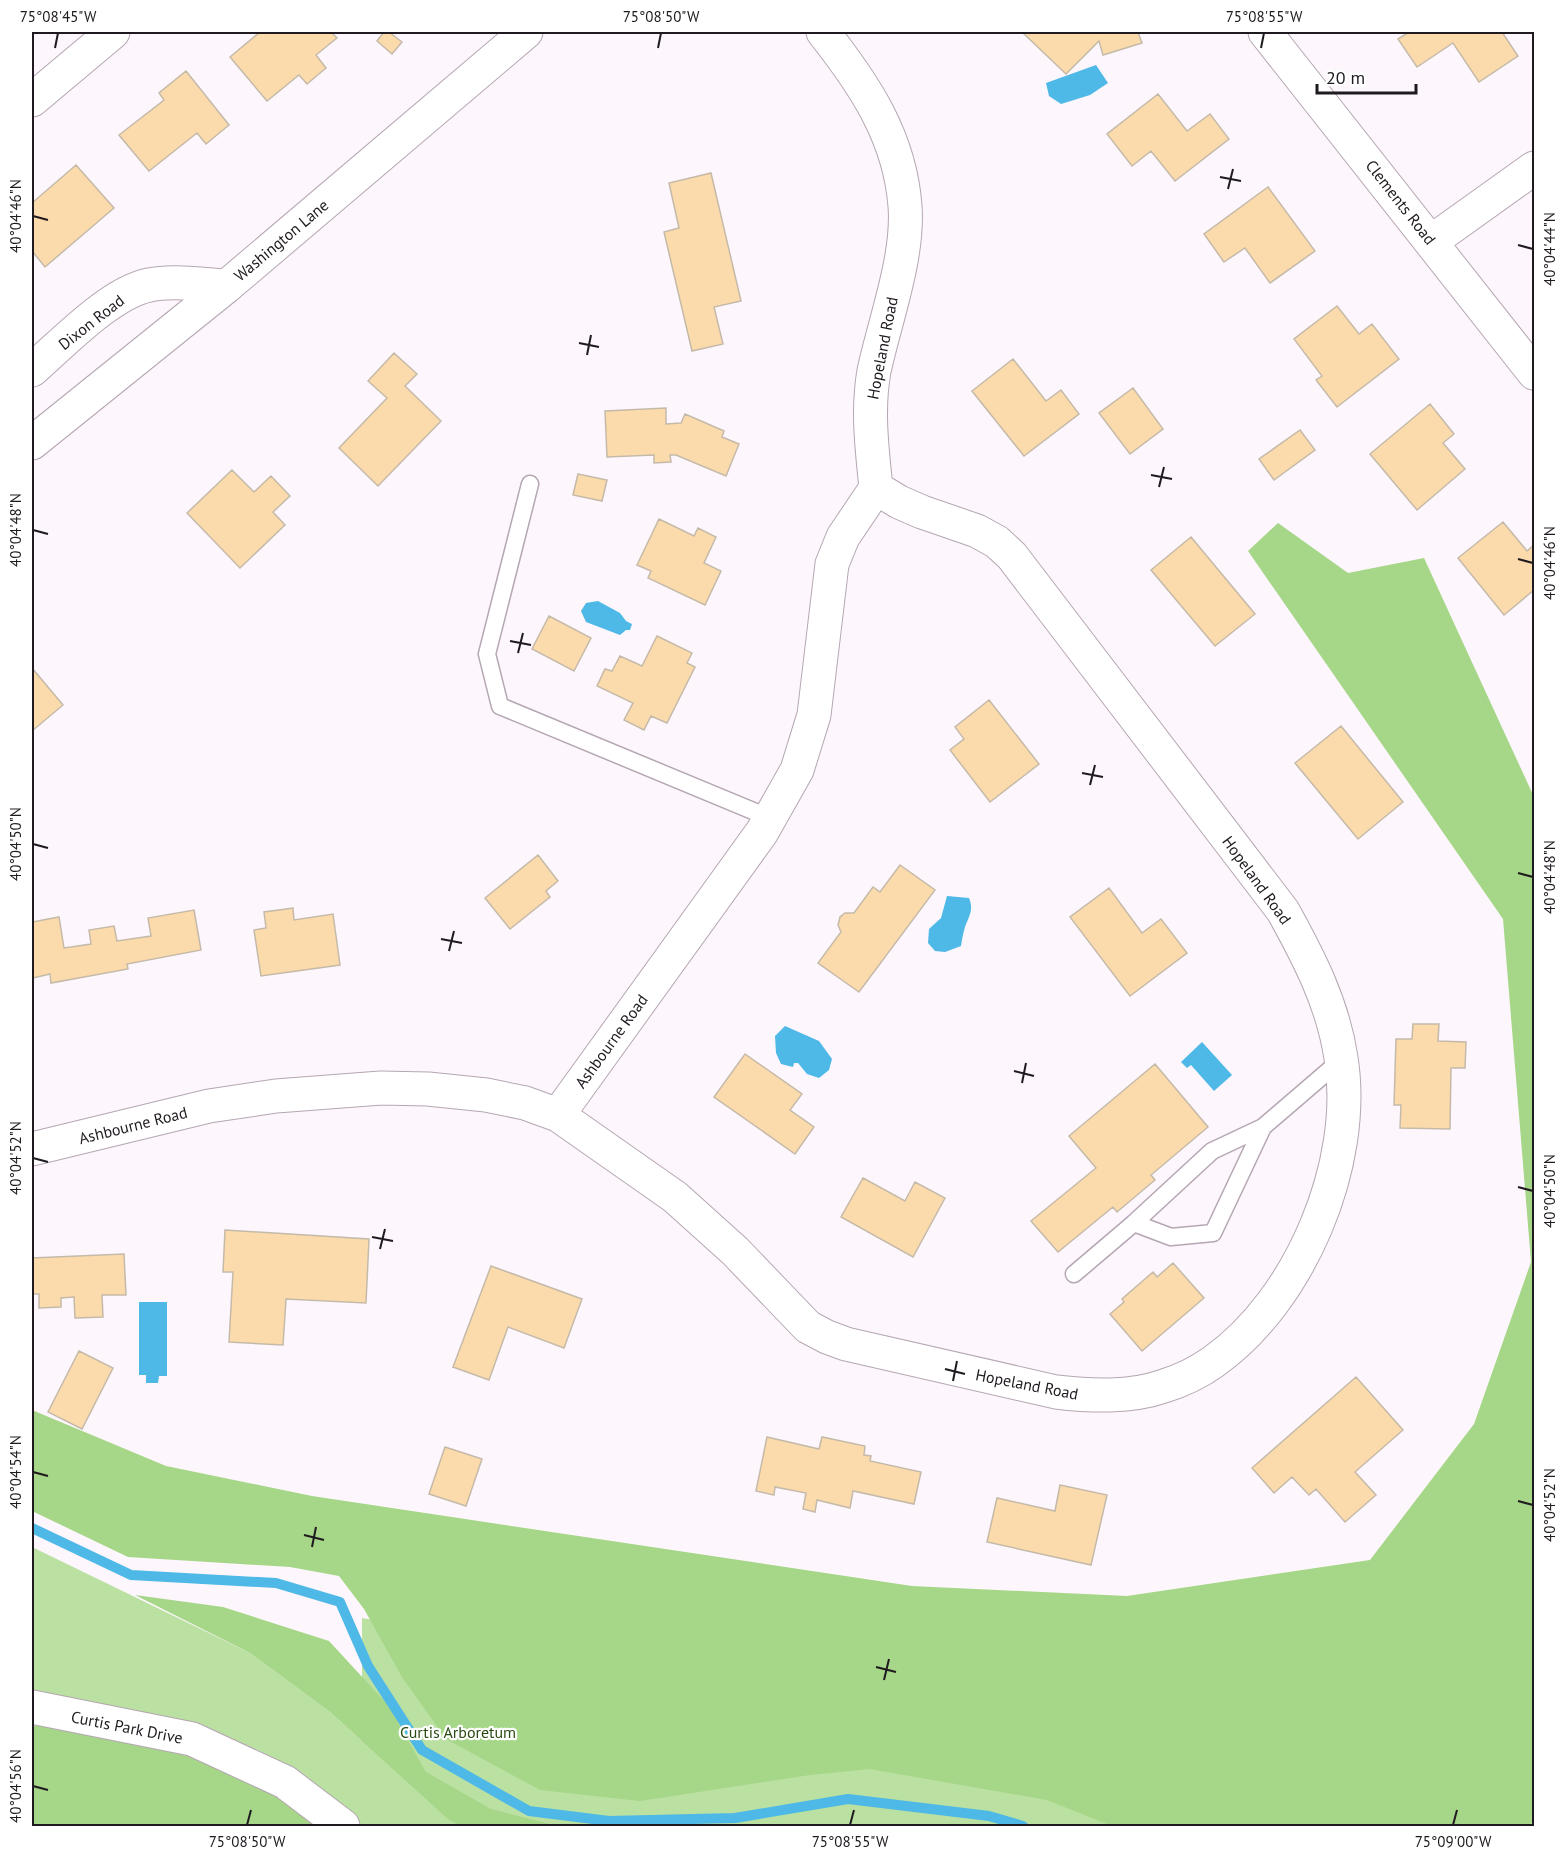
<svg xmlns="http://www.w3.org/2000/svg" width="1566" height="1858" font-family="'PT Sans',sans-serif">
<rect width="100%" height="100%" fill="#fdf6fc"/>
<path fill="#bae0a2" d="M 32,1547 L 250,1653 L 330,1712 L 362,1741 L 362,1618 L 1446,1810 L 1446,1826 L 362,1826 L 348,1811 L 32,1695 Z"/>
<path fill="#a6d687" d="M 1278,523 L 1348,573 L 1424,558 L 1534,797 L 1534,1823 L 1522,1826 L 1112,1826 L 1047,1800 L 870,1769 L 810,1775 L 640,1801 L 540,1790 L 446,1739 L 402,1677 L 364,1609 L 339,1576 L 290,1567 L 128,1557 L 32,1511 L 32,1410 L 166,1466 L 312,1496 L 912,1586 L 1127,1596 L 1370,1560 L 1474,1424 L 1531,1262 L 1503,919 L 1248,551 Z
M 135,1595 L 223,1607 L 329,1641 L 388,1705 L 426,1772 L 491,1809 L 557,1826 L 460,1826 L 448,1819 L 330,1712 L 250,1653 Z
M 32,1725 L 127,1737 L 194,1755 L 268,1787 L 317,1826 L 32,1826 Z"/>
<path fill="#4eb8e7" d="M 1096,65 L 1108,83 L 1090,95 L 1061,104 L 1049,96 L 1046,83 Z
M 598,601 L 620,613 L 626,621 L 632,624 L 630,630 L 626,630 L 620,635 L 586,622 L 581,611 L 586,603 Z
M 947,896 L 969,898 C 974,910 969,916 965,927 C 963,933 962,940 961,946 L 945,952 L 935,951 L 928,943 L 929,929 L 941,918 Z
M 785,1026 L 819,1041 L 832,1059 L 829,1070 L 819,1078 L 807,1074 L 798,1063 L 794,1063 L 793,1067 L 781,1064 L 776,1053 L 775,1036 Z
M 1202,1042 L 1232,1075 L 1214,1091 L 1191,1065 L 1187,1068 L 1181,1062 Z
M 139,1302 L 167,1302 L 167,1376 L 159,1376 L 158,1383 L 146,1383 L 146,1375 L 139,1375 Z"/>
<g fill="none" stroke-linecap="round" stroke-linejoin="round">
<path stroke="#4eb8e7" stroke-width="10" d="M 32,1528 L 131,1575 L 276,1583 L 340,1602 L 368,1666 L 422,1750 L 529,1811 L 609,1821 L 735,1818 L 848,1799 L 989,1816 L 1023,1826"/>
</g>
<path fill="#fbdbac" stroke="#c5baa9" stroke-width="1.5" d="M 260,32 L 331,32 L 337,38 L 316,55 L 326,68 L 307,84 L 299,75 L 267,101 L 230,57 Z
M 384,32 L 389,32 L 402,42 L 392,54 L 377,41 Z
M 1022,32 L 1138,32 L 1142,43 L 1103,55 L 1099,41 L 1066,74 Z
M 1409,32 L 1502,32 L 1518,56 L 1479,82 L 1453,43 L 1417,67 L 1398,39 Z
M 186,71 L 229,125 L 206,144 L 197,133 L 149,171 L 119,135 L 164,100 L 159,93 Z
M 1158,94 L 1187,131 L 1210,114 L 1229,139 L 1175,181 L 1151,151 L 1132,166 L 1107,134 Z
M 76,165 L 114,208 L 45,267 L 32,251 L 32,203 Z
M 711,173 L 741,301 L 714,307 L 723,344 L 692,351 L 664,232 L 679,228 L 669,183 Z
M 1268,187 L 1315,251 L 1270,283 L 1245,248 L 1224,262 L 1204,234 Z
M 1337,306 L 1359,334 L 1372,324 L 1399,359 L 1337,407 L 1316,380 L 1322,376 L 1294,339 Z
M 394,353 L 417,374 L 405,386 L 441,421 L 378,486 L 339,448 L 387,398 L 368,381 Z
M 1013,359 L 1046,401 L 1061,390 L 1079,414 L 1024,456 L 972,391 Z
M 1133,388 L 1163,429 L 1130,454 L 1099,413 Z
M 1430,404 L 1454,434 L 1443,443 L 1465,469 L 1417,510 L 1370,454 Z
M 666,408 L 666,424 L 681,423 L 685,414 L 724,431 L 722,437 L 739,444 L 726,476 L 676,455 L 670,455 L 671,462 L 654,463 L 654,455 L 607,457 L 605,411 Z
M 1300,430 L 1315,450 L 1274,480 L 1259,459 Z
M 232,470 L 254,492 L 271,476 L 290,496 L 273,512 L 285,525 L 240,568 L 187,513 Z
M 578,474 L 607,480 L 602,501 L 573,495 Z
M 659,519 L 694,536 L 698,528 L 716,537 L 704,563 L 721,571 L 705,605 L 648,578 L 651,571 L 637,565 Z
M 1503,522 L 1527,551 L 1534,545 L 1534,590 L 1504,615 L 1458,558 Z
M 1191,537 L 1255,614 L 1215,646 L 1151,570 Z
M 549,616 L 591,638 L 574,671 L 532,649 Z
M 657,636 L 692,653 L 687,663 L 695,667 L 667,723 L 651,716 L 644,730 L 624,720 L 633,703 L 597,686 L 605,669 L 612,671 L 620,656 L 642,666 Z
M 32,668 L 63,705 L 32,731 Z
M 989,700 L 1039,764 L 990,802 L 950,750 L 964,739 L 955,727 Z
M 1341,726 L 1403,802 L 1358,839 L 1295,763 Z
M 538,855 L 558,881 L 546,891 L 550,897 L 510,929 L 485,898 Z
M 900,865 L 935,890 L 859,992 L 818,963 L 841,932 L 838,925 L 840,917 L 845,913 L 854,913 L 873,887 L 880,892 Z
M 1109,888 L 1142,933 L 1161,919 L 1187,953 L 1130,996 L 1070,917 Z
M 293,908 L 294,920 L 333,914 L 340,965 L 261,976 L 254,930 L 266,928 L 264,912 Z
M 194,910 L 201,950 L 127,964 L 128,969 L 51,983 L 50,974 L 33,978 L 32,922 L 59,917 L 64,948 L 91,944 L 89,930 L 114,926 L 117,941 L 151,936 L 148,918 Z
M 1413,1024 L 1439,1024 L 1438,1041 L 1466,1042 L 1465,1068 L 1451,1068 L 1450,1129 L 1400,1128 L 1401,1105 L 1394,1105 L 1396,1039 L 1412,1039 Z
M 745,1054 L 802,1094 L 790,1110 L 814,1127 L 795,1154 L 714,1097 Z
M 1155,1064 L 1208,1127 L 1151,1175 L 1155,1180 L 1117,1212 L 1113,1207 L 1058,1252 L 1031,1221 L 1096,1168 L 1069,1136 Z
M 863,1178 L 905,1201 L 915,1182 L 945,1198 L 913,1257 L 841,1217 Z
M 225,1230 L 369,1239 L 366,1303 L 286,1299 L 283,1345 L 229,1342 L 233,1272 L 223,1272 Z
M 124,1254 L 126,1295 L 102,1295 L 103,1317 L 75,1318 L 74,1297 L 61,1298 L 61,1307 L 39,1308 L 39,1294 L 32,1294 L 32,1258 Z
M 1173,1263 L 1204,1298 L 1142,1351 L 1110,1314 L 1124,1302 L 1122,1299 L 1153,1272 L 1157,1277 Z
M 491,1266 L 582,1299 L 564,1348 L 508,1327 L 489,1380 L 453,1367 Z
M 79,1351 L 113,1368 L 82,1429 L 48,1412 Z
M 1356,1377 L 1403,1430 L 1355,1472 L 1376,1495 L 1345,1522 L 1316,1489 L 1309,1495 L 1292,1477 L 1274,1493 L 1252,1468 Z
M 767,1437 L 819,1449 L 822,1437 L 865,1446 L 864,1455 L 871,1456 L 870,1461 L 921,1472 L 914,1504 L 853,1491 L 850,1508 L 817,1500 L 815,1512 L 803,1509 L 806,1493 L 775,1487 L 774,1495 L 756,1491 Z
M 445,1447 L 482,1459 L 466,1506 L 429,1494 Z
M 1060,1485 L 1107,1495 L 1091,1565 L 987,1542 L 997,1498 L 1055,1511 Z"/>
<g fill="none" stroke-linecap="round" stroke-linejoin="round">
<defs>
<path id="lane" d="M 530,484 L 487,654 L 500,706 L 770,818
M 1263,1127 L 1212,1151 L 1134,1223 L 1171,1237 L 1213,1233 L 1263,1127 L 1341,1060
M 1074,1274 L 1134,1223"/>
<path id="street" d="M 1265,32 L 1534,373
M 32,100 L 113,32
M 1432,241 L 1534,168
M 32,370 C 62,344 110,293 149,285 C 174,280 202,285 227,286
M 558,1115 L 762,832 L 797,770 L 814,715 L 832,564 L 843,537 L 876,488
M 32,1149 L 209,1106 L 276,1096 L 381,1088 L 428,1089 L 486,1095 L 525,1103 L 558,1115 L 675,1197 L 735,1251 L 808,1327 L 827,1337 L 846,1344 L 1056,1392 C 1091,1396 1130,1398 1164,1386 C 1180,1381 1199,1372 1213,1362 C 1300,1301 1358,1163 1341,1058 C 1333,1004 1309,958 1283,911 L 1012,556 L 997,542 L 977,531 L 922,512 L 899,502 L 876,488 C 872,449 867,410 874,371 C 885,320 909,257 905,206 C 900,137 864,84 823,32
M 32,1707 L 192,1739 L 285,1782 L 343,1826"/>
<path id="primary" d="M 32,443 L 227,286 L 526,32"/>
</defs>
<use href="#lane" stroke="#b5a6b3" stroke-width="19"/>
<use href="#street" stroke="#b5a6b3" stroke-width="35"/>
<use href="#primary" stroke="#b5a6b3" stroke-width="35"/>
<use href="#lane" stroke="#fff" stroke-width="16"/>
<use href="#street" stroke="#fff" stroke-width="33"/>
<use href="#primary" stroke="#fff" stroke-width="33"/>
</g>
<path fill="none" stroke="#1f1a1f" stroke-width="2" d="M 55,48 L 58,33M 658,48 L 661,33M 1261,48 L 1264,33M 1220,177 L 1241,181M 1228,189 L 1233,169M 33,216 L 48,220M 1518,245 L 1533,249M 579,343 L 599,347M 587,355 L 591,335M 1151,475 L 1172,479M 1159,487 L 1164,467M 33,530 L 48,534M 1518,559 L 1533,563M 510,641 L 531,645M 518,653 L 523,633M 1082,773 L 1103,777M 1090,785 L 1095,765M 33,844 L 48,848M 1518,873 L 1533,877M 441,939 L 462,943M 449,951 L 454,931M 1014,1071 L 1034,1076M 1022,1083 L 1026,1063M 33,1158 L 48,1162M 1518,1187 L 1533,1191M 372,1237 L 393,1241M 380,1249 L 385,1229M 945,1369 L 965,1374M 953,1381 L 957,1361M 33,1472 L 48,1476M 1518,1501 L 1533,1505M 304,1535 L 324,1540M 312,1547 L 316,1527M 876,1667 L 896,1672M 884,1680 L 889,1659M 33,1786 L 48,1790M 247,1825 L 251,1810M 850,1825 L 854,1810M 1453,1825 L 1457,1810"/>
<g text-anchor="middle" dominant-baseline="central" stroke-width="4.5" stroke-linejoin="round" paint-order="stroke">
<g font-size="16" fill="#1f1a1f" stroke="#fff">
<text transform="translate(1401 202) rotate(52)">Clements Road</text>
<text transform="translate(281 240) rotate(-40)">Washington Lane</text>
<text transform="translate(91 322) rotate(-38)">Dixon Road</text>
<text transform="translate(882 348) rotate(-79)">Hopeland Road</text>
<text transform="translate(1257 880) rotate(54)">Hopeland Road</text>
<text transform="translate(611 1041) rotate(-54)">Ashbourne Road</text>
<text transform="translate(133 1125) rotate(-14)">Ashbourne Road</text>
<text transform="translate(1027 1384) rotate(11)">Hopeland Road</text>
<text transform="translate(127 1727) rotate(11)">Curtis Park Drive</text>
</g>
<g font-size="16" fill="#2b4a13" stroke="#fff">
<text x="458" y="1732">Curtis Arboretum</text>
</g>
</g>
<rect width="1566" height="1858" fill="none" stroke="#ffffff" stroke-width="66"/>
<path d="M1317 84v9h99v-9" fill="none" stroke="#1f1a1f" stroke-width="3"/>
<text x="1326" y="84" font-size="18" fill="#1f1a1f" stroke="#ffffff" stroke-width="4.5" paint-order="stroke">20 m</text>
<rect x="33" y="33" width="1500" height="1792" fill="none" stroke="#1f1a1f" stroke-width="2"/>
<g font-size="15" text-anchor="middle" fill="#1f1a1f">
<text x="58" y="22">75°08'45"W</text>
<text x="661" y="22">75°08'50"W</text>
<text x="1264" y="22">75°08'55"W</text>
<text transform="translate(16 216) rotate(-90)" y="5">40°04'46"N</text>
<text transform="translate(1550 249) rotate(-90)" y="5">40°04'44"N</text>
<text transform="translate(16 530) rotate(-90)" y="5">40°04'48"N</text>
<text transform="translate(1550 563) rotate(-90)" y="5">40°04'46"N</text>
<text transform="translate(16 844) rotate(-90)" y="5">40°04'50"N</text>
<text transform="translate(1550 877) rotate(-90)" y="5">40°04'48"N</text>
<text transform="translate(16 1158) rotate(-90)" y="5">40°04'52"N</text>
<text transform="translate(1550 1191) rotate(-90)" y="5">40°04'50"N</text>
<text transform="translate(16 1472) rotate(-90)" y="5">40°04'54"N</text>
<text transform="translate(1550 1505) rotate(-90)" y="5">40°04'52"N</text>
<text transform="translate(16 1786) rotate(-90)" y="5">40°04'56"N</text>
<text x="247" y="1847">75°08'50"W</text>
<text x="850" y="1847">75°08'55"W</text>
<text x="1453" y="1847">75°09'00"W</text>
</g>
</svg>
